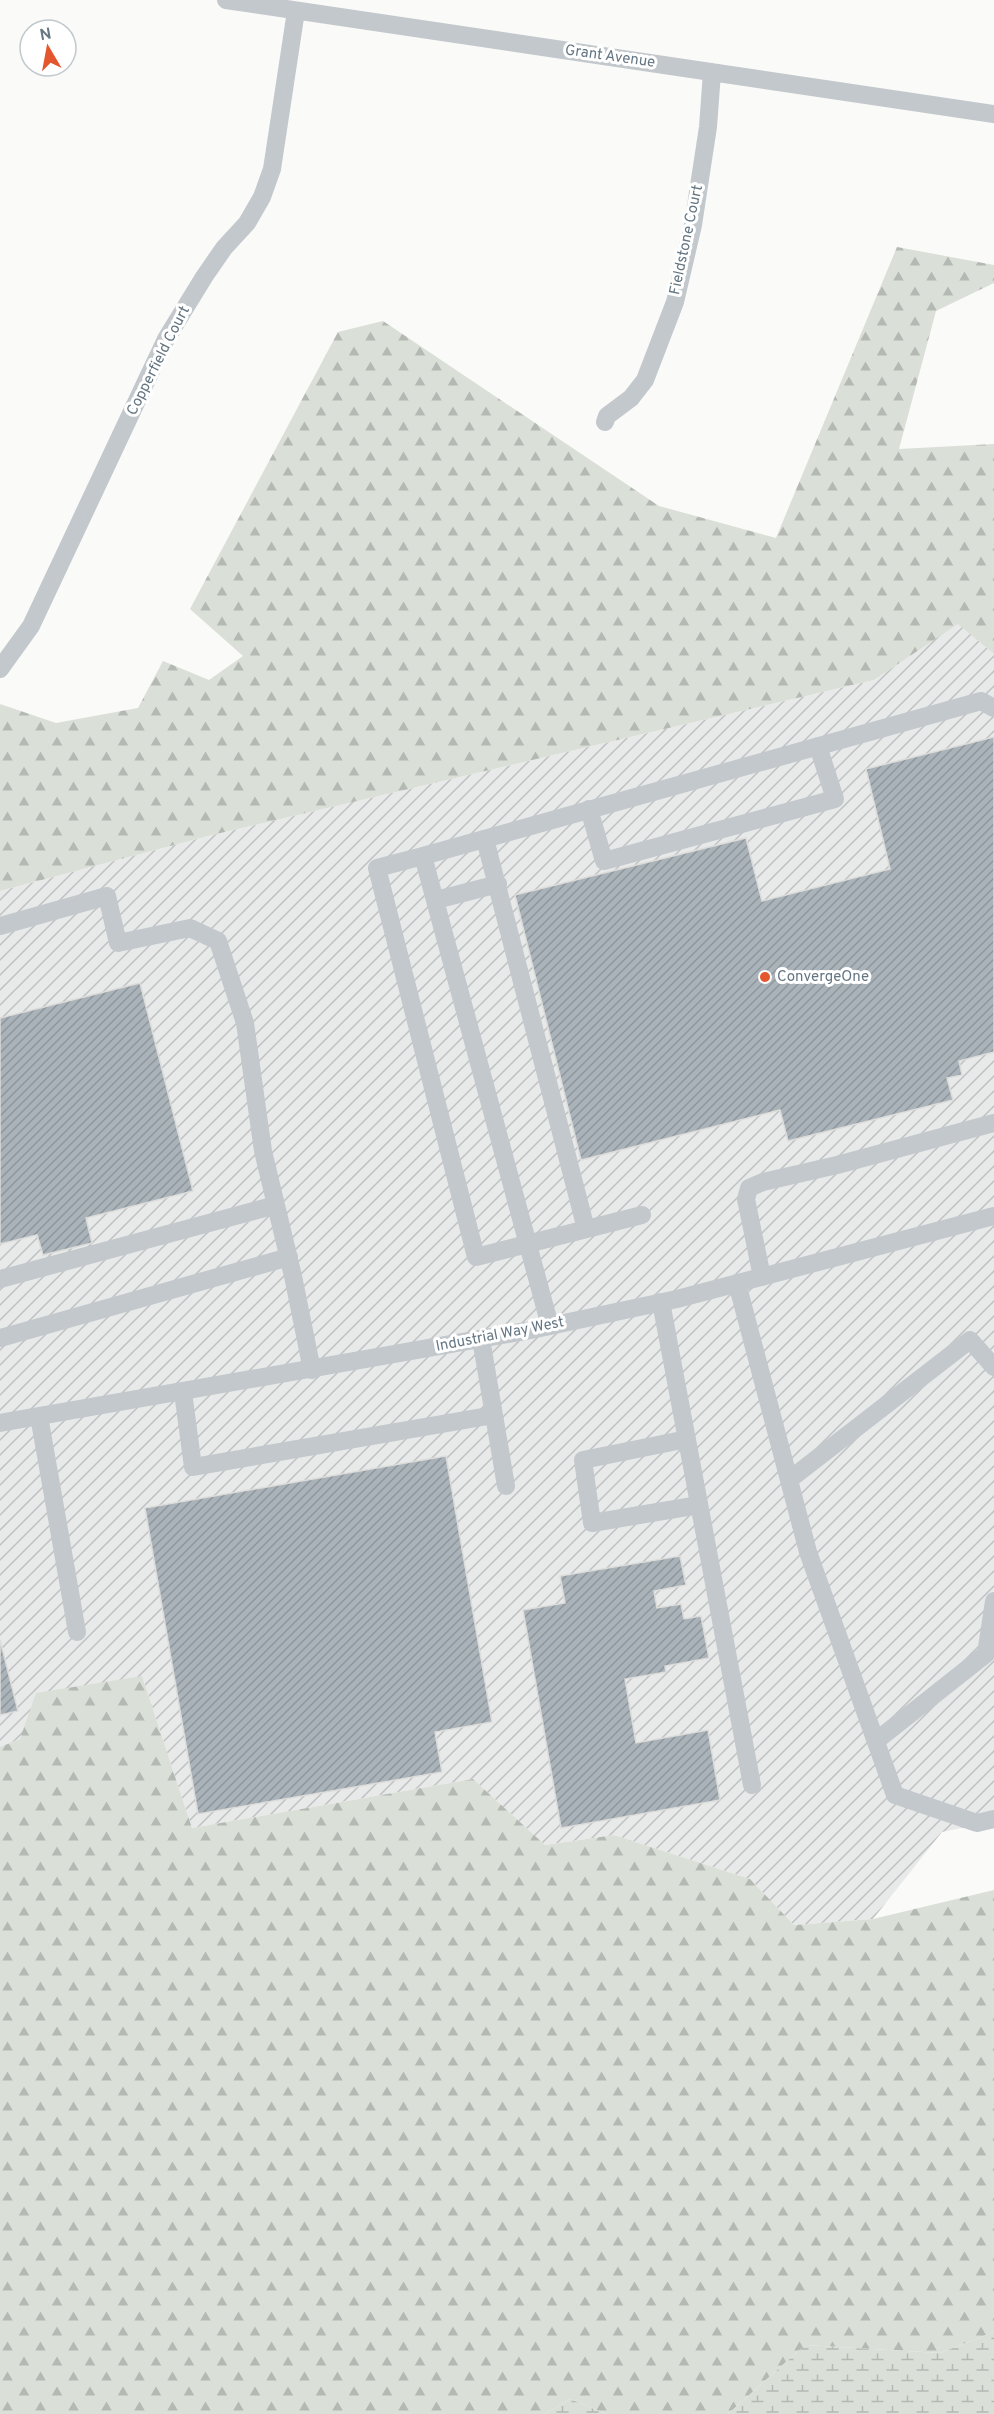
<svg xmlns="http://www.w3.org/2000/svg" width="994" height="2414" font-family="Overpass,sans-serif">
<defs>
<pattern id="industrial-furrows" width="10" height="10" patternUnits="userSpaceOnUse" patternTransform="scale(1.5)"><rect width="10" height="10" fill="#e8e9e9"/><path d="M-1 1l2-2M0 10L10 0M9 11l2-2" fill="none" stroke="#c0c1c2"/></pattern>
<pattern id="forest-firs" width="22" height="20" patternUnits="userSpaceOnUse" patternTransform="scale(1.5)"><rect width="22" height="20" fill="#dadfd7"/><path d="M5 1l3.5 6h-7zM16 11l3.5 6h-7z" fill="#b4b9b4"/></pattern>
<pattern id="wetland-marsh" width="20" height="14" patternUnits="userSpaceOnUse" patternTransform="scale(1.5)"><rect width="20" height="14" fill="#dadfd7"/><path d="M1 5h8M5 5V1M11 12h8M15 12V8" fill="none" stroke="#b4b9b4"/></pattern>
<pattern id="building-hatch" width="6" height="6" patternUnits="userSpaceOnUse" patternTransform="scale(1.5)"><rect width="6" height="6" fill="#aab3b9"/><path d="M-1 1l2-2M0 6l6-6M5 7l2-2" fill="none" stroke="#8e969c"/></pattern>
</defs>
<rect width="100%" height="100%" fill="#fafaf8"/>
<path fill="url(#industrial-furrows)" d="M 958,623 L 994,654 L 994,1821 L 942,1832 L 873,1919 L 794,1925 L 750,1879 L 614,1835 L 545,1845 L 473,1779 L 192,1828 L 142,1676 L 20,1739 L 0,1747 L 0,891 L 212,835 L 874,680 Z"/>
<path fill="url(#forest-firs)" d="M 897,247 L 994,265 L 994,283 L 936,311 L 899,449 L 994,444 L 994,654 L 958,624 L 874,680 L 212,835 L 0,891 L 0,704 L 56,723 L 138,708 L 163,661 L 209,680 L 243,656 L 190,609 L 338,332 L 383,321 L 659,506 L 776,538 Z
M 142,1676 L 192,1828 L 473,1779 L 545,1845 L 614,1835 L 750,1879 L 794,1925 L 873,1919 L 994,1890 L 994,2332 L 940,2353 L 805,2345 L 728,2414 L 606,2414 L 570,2399 L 545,2414 L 0,2414 L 0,1747 L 20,1739 L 36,1693 Z"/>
<path fill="url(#wetland-marsh)" d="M 994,2332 L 994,2414 L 728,2414 L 805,2345 L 940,2353 Z
M 570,2399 L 606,2414 L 545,2414 Z"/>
<path fill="url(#building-hatch)" stroke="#dcdcda" stroke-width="1.5" d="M 994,737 L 994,1052 L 959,1061 L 962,1075 L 947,1078 L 953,1100 L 788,1141 L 780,1110 L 581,1160 L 515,895 L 746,838 L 762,901 L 890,869 L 866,769 Z
M 140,983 L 193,1191 L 86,1218 L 92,1243 L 43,1255 L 37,1235 L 0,1244 L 0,1018 Z
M 446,1456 L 492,1722 L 435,1732 L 442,1772 L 198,1814 L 145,1508 Z
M 680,1556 L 686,1585 L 654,1591 L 657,1608 L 681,1604 L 684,1619 L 701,1616 L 709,1658 L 665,1666 L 666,1672 L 625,1679 L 636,1743 L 708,1730 L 720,1800 L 561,1828 L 523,1610 L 565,1603 L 560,1576 Z
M 0,1640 L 18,1711 L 0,1715 Z"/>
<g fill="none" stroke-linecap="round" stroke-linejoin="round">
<path stroke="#c3c8cc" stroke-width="18" d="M 226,0 L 994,114
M 605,422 L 607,416 L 631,398 L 645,380 L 675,302 L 693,225 L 708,127 L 712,72
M 0,669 L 31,626 L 166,339 L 204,277 L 224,248 L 247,223 L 262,197 L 272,169 L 296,11
M 589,809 L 604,861 L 835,799 L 818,746
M 485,839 L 586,1229
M 423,856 L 377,868 L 476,1257 L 642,1215
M 436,900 L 498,884
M 0,926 L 107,896 L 118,943 L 190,928 L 218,941 L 245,1023 L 263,1151 L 293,1276 L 312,1370
M 762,1277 L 746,1199 L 749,1188 L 763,1182 L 837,1165 L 994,1123
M 0,1279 L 276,1205
M 737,1283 L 808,1552 L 895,1795 L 977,1823 L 994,1819
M 661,1302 L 752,1785
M 550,1326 L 423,856 L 981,701 L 994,708
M 0,1338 L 289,1257
M 183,1392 L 193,1467 L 494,1415 L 481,1339
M 494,1415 L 506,1486
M 39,1416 L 77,1632
M 0,1423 L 531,1330 L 677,1299 L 994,1216
M 687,1439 L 583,1460 L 592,1523 L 699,1505
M 789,1480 L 970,1340 L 994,1367
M 876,1741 L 986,1654 L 994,1601"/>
</g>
<circle fill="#e4572e" stroke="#fff" stroke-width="2" cx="765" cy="977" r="6"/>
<g text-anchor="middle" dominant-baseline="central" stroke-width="6" stroke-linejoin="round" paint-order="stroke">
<g font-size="15" fill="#657683" stroke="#fff">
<text transform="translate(610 57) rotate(8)">Grant Avenue</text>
<text transform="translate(687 240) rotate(-78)">Fieldstone Court</text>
<text transform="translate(159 361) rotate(-63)">Copperfield Court</text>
<text transform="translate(500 1335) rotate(-11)">Industrial Way West</text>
</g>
<g font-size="15" fill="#657683" stroke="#fff" text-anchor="start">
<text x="777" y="977">ConvergeOne</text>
</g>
</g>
<g transform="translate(48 48) rotate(350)"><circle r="28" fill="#ffffff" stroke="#c1c8cd" stroke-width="1.5"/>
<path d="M0-4.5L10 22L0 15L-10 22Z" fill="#e4572e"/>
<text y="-9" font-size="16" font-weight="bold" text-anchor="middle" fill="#657683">N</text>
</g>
</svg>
